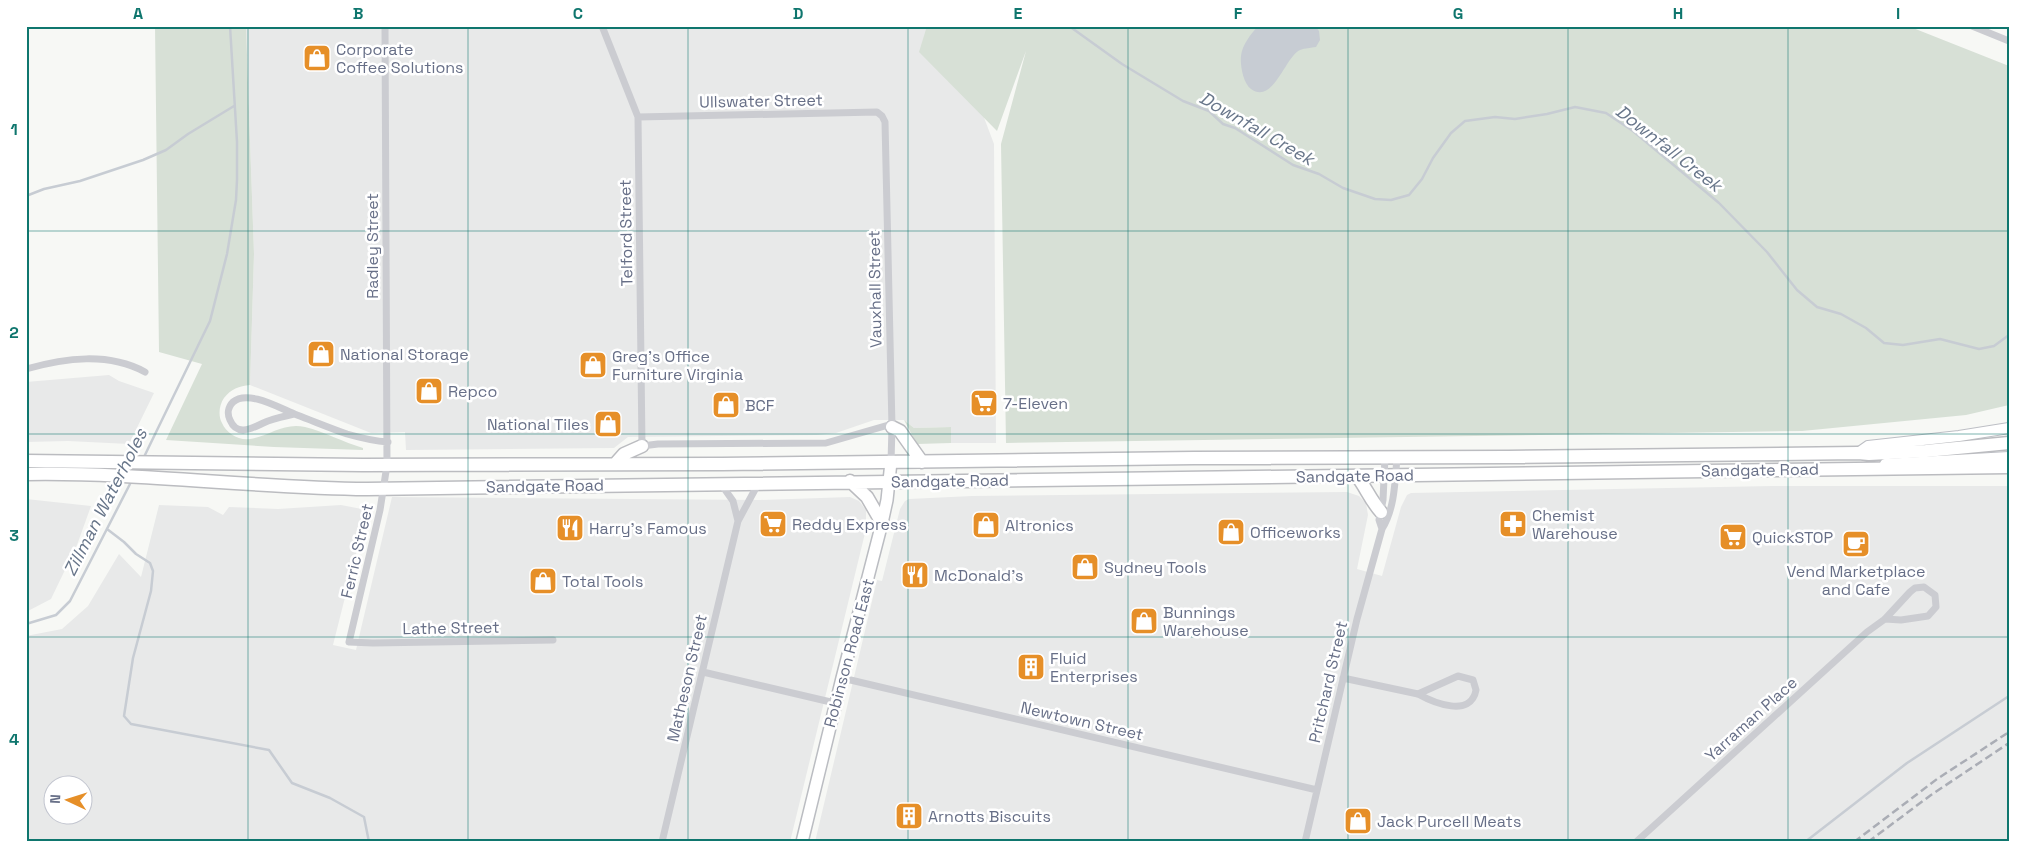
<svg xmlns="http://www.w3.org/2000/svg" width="2035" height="868" font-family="'Space Grotesk',sans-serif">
<rect width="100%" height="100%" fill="#f7f8f5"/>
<path fill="#e8e9e9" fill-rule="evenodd" d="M 246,26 L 933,26 L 974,91 L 994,144 L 996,443 L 951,443 L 950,427 L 914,428 L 904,420 L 874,420 L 836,433 L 817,435 L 628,437 L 614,448 L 406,450 L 405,432 L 371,433 L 250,385 L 254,254 Z
M 109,375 L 119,381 L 154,393 L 129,444 L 68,441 L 26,442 L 26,382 Z
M 1772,486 L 2009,486 L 2009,842 L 815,842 L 877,580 L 882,581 L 900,509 L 905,501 L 909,499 L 972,496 L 1347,492 L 1359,496 L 1366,503 L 1368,515 L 1357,569 L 1382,576 L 1401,507 L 1407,495 L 1411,493 Z
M 392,497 L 760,500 L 850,497 L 859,501 L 866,510 L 866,529 L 790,842 L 26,842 L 26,636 L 62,629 L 88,606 L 119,554 L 141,577 L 159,505 L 208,507 L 223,515 L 229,507 L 278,509 L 341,505 L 367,510 L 333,645 L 356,650 ZM 52,786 L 82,786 L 82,816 L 52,816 Z
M 26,499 L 91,506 L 77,545 L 51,599 L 26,612 Z"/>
<path fill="#d7e0d6" d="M 155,26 L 246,26 L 254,254 L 250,385 C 239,386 231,389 224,398 C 219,405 218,416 222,423 C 226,433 239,441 250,439 C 269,436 284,422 305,427 C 325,432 343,442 363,448 L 363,450 L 274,447 L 166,440 L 202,364 L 159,352 Z
M 927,26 L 1908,26 L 2009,66 L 2009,405 L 1966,415 L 1802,431 L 1006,443 L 1001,144 L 1026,51 L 997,131 L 919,52 Z
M 904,420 L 914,428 L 951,427 L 951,443 L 917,444 Z"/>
<path fill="#c7ccd3" d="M 1258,26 L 1315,26 L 1319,31 L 1320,40 L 1316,47 C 1311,48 1305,48 1300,50 C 1285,57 1273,105 1251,89 C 1243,83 1240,65 1241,56 C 1242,45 1251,34 1258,26 Z"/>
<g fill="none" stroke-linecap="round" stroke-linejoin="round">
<path stroke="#c7ccd3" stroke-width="2.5" d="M 1069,26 L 1122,64 L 1183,101 L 1209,111 L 1223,124 L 1235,128 L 1293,165 L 1319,174 L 1343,188 L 1375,199 L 1391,200 L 1409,195 L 1422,179 L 1433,158 L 1451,133 L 1465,121 L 1495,117 L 1515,119 L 1547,114 L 1575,107 L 1606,113 L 1633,131 L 1719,203 L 1767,252 L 1797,290 L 1817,307 L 1841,314 L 1866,328 L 1884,343 L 1903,345 L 1940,339 L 1979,349 L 1994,346 L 2009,335
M 26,196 L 44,189 L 80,181 L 143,160 L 166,150 L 188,134 L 234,106
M 143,459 L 210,321 L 227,254 L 236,200 L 237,180 L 237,142 L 230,26
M 107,529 L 124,542 L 136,554 L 150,563 L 153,571 L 151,591 L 133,658 L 124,716 L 131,724 L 269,750 L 292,783 L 330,798 L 364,817 L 369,842
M 26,624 L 56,615 L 70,601 L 131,482
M 1805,842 L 1907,763 L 2009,696"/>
<defs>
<path id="secondary" d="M 1858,453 L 1868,446 L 1959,436 L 2009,428
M 1885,464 L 2009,457"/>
<path id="primary" d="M 802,842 L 842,678 L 882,523 L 887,500 L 891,462"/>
<path id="trunk" d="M 892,427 L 900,431 L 922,462
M 26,461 L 363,465 L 722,464 L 1194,458 L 1508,457 L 1858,453 L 1869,454 L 1926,451 L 2009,443
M 616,463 L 624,454 L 642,446
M 26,474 C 140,472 253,488 367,489 L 2009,467
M 1357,476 C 1366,488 1371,501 1381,512
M 850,481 L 867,497 L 882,523"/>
</defs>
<use href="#secondary" stroke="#bdbfc5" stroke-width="12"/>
<use href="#primary" stroke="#bbbdc2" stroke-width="14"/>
<use href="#trunk" stroke="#bbbcc0" stroke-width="15"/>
<path stroke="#cbccd1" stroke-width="7" d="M 385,26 L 387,465 L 380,510 L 349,642 L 373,643 L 553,640
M 602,26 L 638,117 L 642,446 L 658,444 L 826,443 L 892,424
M 1972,26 L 2009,41
M 638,117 L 877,112 L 882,116 L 885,122 L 892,427 L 891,462
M 26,369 C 65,358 108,352 145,372
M 294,414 C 285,416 277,418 268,421 C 255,426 238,439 230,420 C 227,414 228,407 233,402 C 248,389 281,409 297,415 C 313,421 330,428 347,434 C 361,438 373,441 388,442
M 721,484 L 733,501 L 738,521
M 1382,529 L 1379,520 L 1383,500 L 1385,457
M 703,672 L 835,703
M 842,678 L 1317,790
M 1343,678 L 1418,694 C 1434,703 1471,718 1476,690 L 1473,680 L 1458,676 L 1418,694
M 662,842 L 738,521 L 758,484
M 1305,842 L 1357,619 L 1382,529 C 1395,508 1395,481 1397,457
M 1636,842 L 1867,632 L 1885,619 L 1910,592 L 1915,588 L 1924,587 L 1935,595 L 1936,607 L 1928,616 L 1901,620 L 1885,619"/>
<use href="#secondary" stroke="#fff" stroke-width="10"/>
<use href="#primary" stroke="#fff" stroke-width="11"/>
<use href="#trunk" stroke="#fff" stroke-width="12"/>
<path stroke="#aaadb5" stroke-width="2.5" stroke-dasharray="8 4" stroke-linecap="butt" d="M 1854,842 L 1937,779 L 2009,732
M 1868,842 L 1931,795 L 2009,743"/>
</g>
<path fill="none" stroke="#0f766e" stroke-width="1" stroke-opacity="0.55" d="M 248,26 L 248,842M 468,26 L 468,842M 688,26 L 688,842M 908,26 L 908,842M 1128,26 L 1128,842M 1348,26 L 1348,842M 1568,26 L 1568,842M 1788,26 L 1788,842M 26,231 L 2009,231M 26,434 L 2009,434M 26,637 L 2009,637"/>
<defs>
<symbol id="shop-square" viewBox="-11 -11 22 22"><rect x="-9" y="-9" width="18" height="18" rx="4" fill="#e68f28" stroke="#fff"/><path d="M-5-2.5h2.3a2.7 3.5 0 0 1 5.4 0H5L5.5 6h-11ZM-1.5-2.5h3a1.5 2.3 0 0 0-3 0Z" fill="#fff"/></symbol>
<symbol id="supermarket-square" viewBox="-11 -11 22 22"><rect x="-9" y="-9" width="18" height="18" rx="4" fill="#e68f28" stroke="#fff"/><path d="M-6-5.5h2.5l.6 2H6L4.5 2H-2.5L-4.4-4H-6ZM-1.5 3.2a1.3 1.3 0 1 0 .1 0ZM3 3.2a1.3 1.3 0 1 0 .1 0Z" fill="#fff"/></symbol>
<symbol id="pharmacy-square" viewBox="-11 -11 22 22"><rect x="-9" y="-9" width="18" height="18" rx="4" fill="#e68f28" stroke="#fff"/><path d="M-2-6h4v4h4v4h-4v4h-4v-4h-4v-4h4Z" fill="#fff"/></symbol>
<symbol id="restaurant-square" viewBox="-11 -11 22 22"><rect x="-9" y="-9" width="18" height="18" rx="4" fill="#e68f28" stroke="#fff"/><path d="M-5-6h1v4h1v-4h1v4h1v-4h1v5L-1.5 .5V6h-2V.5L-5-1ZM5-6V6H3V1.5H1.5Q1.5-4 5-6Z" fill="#fff"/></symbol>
<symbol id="cafe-square" viewBox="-11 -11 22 22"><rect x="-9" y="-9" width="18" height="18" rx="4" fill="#e68f28" stroke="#fff"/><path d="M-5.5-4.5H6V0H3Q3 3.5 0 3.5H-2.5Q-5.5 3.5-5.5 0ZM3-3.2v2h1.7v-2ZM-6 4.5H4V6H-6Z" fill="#fff"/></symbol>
<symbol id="building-square" viewBox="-11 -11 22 22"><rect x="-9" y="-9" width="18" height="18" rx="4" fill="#e68f28" stroke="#fff"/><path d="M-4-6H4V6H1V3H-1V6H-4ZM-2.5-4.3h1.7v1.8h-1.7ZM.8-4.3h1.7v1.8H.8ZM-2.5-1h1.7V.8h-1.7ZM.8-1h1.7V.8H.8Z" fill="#fff"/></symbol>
</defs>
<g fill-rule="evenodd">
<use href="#shop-square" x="301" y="42" width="32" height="32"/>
<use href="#shop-square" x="305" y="338" width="32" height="32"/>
<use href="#shop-square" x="577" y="349" width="32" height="32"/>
<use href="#shop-square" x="413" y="375" width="32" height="32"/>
<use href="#supermarket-square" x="968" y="387" width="32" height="32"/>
<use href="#shop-square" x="710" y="389" width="32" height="32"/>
<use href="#shop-square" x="592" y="408" width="32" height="32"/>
<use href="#supermarket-square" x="757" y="508" width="32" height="32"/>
<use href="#pharmacy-square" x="1497" y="508" width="32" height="32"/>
<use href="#shop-square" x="970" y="509" width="32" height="32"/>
<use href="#restaurant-square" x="554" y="512" width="32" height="32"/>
<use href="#shop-square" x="1215" y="516" width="32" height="32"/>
<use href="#supermarket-square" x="1717" y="521" width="32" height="32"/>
<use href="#cafe-square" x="1840" y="528" width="32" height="32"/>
<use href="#shop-square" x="1069" y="551" width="32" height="32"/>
<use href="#restaurant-square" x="899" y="559" width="32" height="32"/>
<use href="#shop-square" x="527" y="565" width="32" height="32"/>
<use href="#shop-square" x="1128" y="605" width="32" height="32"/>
<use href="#building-square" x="1015" y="651" width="32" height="32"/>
<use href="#building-square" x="893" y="800" width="32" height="32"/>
<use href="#shop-square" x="1342" y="805" width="32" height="32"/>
</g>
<g text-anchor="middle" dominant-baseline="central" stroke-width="5" stroke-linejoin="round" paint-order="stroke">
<g font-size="16" fill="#676f87" stroke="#fff" text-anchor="start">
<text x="336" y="49">Corporate<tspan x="336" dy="18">Coffee Solutions</tspan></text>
<text x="340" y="354">National Storage</text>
<text x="612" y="356">Greg's Office<tspan x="612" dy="18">Furniture Virginia</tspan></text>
<text x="448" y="391">Repco</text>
<text x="1003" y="403">7-Eleven</text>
<text x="745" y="405">BCF</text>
<text x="589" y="424" text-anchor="end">National Tiles</text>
<text x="1532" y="515">Chemist<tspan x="1532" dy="18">Warehouse</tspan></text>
<text x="792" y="524">Reddy Express</text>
<text x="1005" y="525">Altronics</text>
<text x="589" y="528">Harry's Famous</text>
<text x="1250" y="532">Officeworks</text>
<text x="1752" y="537">QuickSTOP</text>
<text x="1104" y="567">Sydney Tools</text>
<text x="1856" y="571" text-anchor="middle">Vend Marketplace<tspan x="1856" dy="18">and Cafe</tspan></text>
<text x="934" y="575">McDonald's</text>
<text x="562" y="581">Total Tools</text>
<text x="1163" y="612">Bunnings<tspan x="1163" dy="18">Warehouse</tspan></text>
<text x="1050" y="658">Fluid<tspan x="1050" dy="18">Enterprises</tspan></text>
<text x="928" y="816">Arnotts Biscuits</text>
<text x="1377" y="821">Jack Purcell Meats</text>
</g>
<g font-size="16" fill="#676f87" stroke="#fff">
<text transform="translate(761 101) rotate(-1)">Ullswater Street</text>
<text transform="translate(626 233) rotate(-91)">Telford Street</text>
<text transform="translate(372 246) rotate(-90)">Radley Street</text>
<text transform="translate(875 289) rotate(-91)">Vauxhall Street</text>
<text transform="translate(1760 470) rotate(-1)">Sandgate Road</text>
<text transform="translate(1355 476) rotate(-1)">Sandgate Road</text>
<text transform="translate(950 481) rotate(-1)">Sandgate Road</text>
<text transform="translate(545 486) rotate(-1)">Sandgate Road</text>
<text transform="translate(357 551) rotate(-77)">Ferric Street</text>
<text transform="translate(451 628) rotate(-1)">Lathe Street</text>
<text transform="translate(849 653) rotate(-75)">Robinson Road East</text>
<text transform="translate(687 678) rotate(-77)">Matheson Street</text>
<text transform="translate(1328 682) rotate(-77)">Pritchard Street</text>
<text transform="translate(1751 719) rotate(-42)">Yarraman Place</text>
<text transform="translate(1082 721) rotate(13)">Newtown Street</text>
</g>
<g font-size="18" font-style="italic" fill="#68768a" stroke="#fff">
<text transform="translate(1257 128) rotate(30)">Downfall Creek</text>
<text transform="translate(1669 148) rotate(38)">Downfall Creek</text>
<text transform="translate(105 502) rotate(-63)">Zillman Waterholes</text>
</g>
</g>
<rect width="2035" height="868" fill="none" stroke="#ffffff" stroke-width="55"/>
<g transform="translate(68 800) rotate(274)"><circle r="24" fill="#ffffff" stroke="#c2c5cf"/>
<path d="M0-4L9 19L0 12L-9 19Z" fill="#e68f28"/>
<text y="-8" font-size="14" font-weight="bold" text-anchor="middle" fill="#676f87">N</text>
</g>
<rect x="28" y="28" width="1980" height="812" fill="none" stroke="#0f766e" stroke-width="2"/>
<g font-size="16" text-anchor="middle" font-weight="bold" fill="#0f766e">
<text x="138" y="19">A</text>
<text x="358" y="19">B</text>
<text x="578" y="19">C</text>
<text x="798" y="19">D</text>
<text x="1018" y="19">E</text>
<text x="1238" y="19">F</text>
<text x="1458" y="19">G</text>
<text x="1678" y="19">H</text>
<text x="1898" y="19">I</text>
<text x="14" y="135">1</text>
<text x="14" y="338">2</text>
<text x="14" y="541">3</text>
<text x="14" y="745">4</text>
</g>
</svg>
